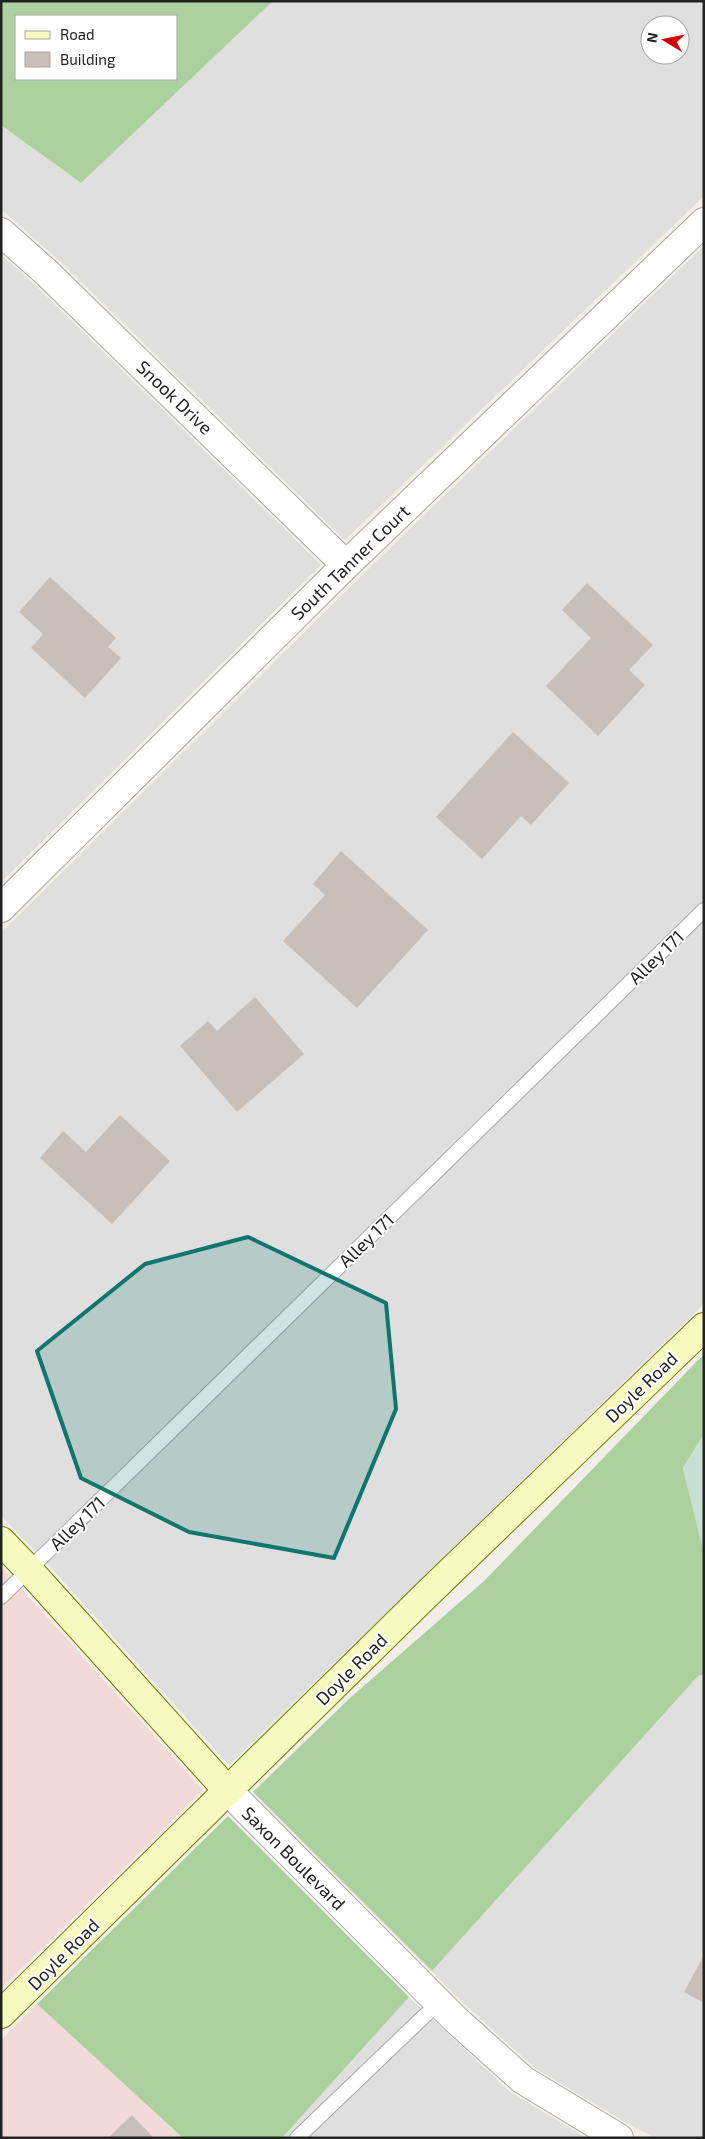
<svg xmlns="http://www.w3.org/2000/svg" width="705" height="2139" font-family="'Exo 2',sans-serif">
<rect width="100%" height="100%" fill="#f2efe9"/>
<path fill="#e0dfdf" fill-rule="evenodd" d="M 273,1 L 704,1 L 704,196 L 345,540 L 61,262 L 1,209 L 1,125 L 81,183 ZM 650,25 L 680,25 L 680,55 L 650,55 Z
M 704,246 L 704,1304 L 229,1765 L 43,1559 L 1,1516 L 1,933 L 360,577 Z
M 1,255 L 34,284 L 321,565 L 1,882 Z
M 699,1675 L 704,1675 L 704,2138 L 656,2138 L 632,2126 L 535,2068 L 469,2008 L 432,1971 Z
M 409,1997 L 510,2092 L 586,2138 L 282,2138 Z"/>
<path fill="#f2dad9" d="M 1,1566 L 203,1790 L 1,1989 Z
M 37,2004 L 183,2138 L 1,2138 L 1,2040 Z"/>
<path fill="#add19e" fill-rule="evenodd" d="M 1,1 L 273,1 L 81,183 L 1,125 ZM 16,16 L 176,16 L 176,79 L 16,79 Z
M 704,1354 L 704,1434 L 683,1468 L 704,1552 L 704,1675 L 699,1675 L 432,1971 L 253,1792 L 350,1698 L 484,1581 Z
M 228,1816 L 409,1997 L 282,2138 L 183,2138 L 37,2004 Z"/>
<path fill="#c6e0d4" d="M 704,1434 L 704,1552 L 683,1468 Z"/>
<path fill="#c7bfb8" d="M 50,577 L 116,638 L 108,647 L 121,658 L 85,698 L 31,648 L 43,634 L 19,612 Z
M 587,583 L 653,645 L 629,670 L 645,685 L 598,736 L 546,686 L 591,638 L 562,610 Z
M 513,732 L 569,783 L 531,825 L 521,816 L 482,859 L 436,817 Z
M 341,851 L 428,930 L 357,1008 L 283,941 L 325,895 L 313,884 Z
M 255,997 L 304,1054 L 237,1112 L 180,1046 L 208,1021 L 217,1031 Z
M 120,1115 L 170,1161 L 112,1224 L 40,1158 L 63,1131 L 86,1152 Z
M 704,1955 L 704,2003 L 684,1992 Z
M 132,2115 L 154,2138 L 108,2138 Z"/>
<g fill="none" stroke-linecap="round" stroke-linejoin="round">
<defs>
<path id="service" d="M 1,1597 L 704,910
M 297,2138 L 439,2002"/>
<path id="minor" d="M 1,232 L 47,273 L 346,565
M 1,908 L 346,565 L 704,222
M 228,1791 L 455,2019 L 523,2080 L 619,2138"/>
<path id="secondary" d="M 1,1541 L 29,1570 L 228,1791
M 1,2014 L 424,1597 L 704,1327"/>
</defs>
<use href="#service" stroke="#a9a9a9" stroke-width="16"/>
<use href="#minor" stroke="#a9a9a9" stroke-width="30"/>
<use href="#secondary" stroke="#707d05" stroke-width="30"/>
<use href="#service" stroke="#fff" stroke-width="14"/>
<use href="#minor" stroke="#fff" stroke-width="28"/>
<use href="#secondary" stroke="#f7fabf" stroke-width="28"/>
</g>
<path fill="#0f766e" fill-opacity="0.2" stroke="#0f766e" stroke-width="4" stroke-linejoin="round" d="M 248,1237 L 386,1303 L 396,1409 L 334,1558 L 189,1532 L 81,1478 L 37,1351 L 145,1264 Z"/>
<g text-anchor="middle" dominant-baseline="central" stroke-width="4" stroke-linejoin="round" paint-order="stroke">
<g font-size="18" fill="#222" stroke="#fff">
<text transform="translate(175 397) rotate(44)">Snook Drive</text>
<text transform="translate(350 562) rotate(-44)">South Tanner Court</text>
<text transform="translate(656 957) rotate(-44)">Alley 171</text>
<text transform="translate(366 1240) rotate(-44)">Alley 171</text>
<text transform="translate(641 1387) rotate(-44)">Doyle Road</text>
<text transform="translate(77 1523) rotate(-44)">Alley 171</text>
<text transform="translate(351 1669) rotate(-45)">Doyle Road</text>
<text transform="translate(294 1858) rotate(45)">Saxon Boulevard</text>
<text transform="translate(63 1954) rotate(-45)">Doyle Road</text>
</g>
</g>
<rect width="705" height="2139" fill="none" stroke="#222222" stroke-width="5"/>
<rect x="15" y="15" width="162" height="65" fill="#ffffff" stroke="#a7a7a7"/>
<rect x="25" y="31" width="25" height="8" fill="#f7fabf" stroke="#a7a7a7"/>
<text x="60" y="40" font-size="15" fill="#222222">Road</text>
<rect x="25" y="52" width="25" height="15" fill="#c7bfb8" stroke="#a7a7a7"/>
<text x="60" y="65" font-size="15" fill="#222222">Building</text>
<g transform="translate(665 40) rotate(280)"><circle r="24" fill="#ffffff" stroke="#a7a7a7"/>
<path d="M0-4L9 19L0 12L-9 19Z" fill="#d40000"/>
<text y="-8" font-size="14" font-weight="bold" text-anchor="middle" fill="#222222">N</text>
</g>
</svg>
